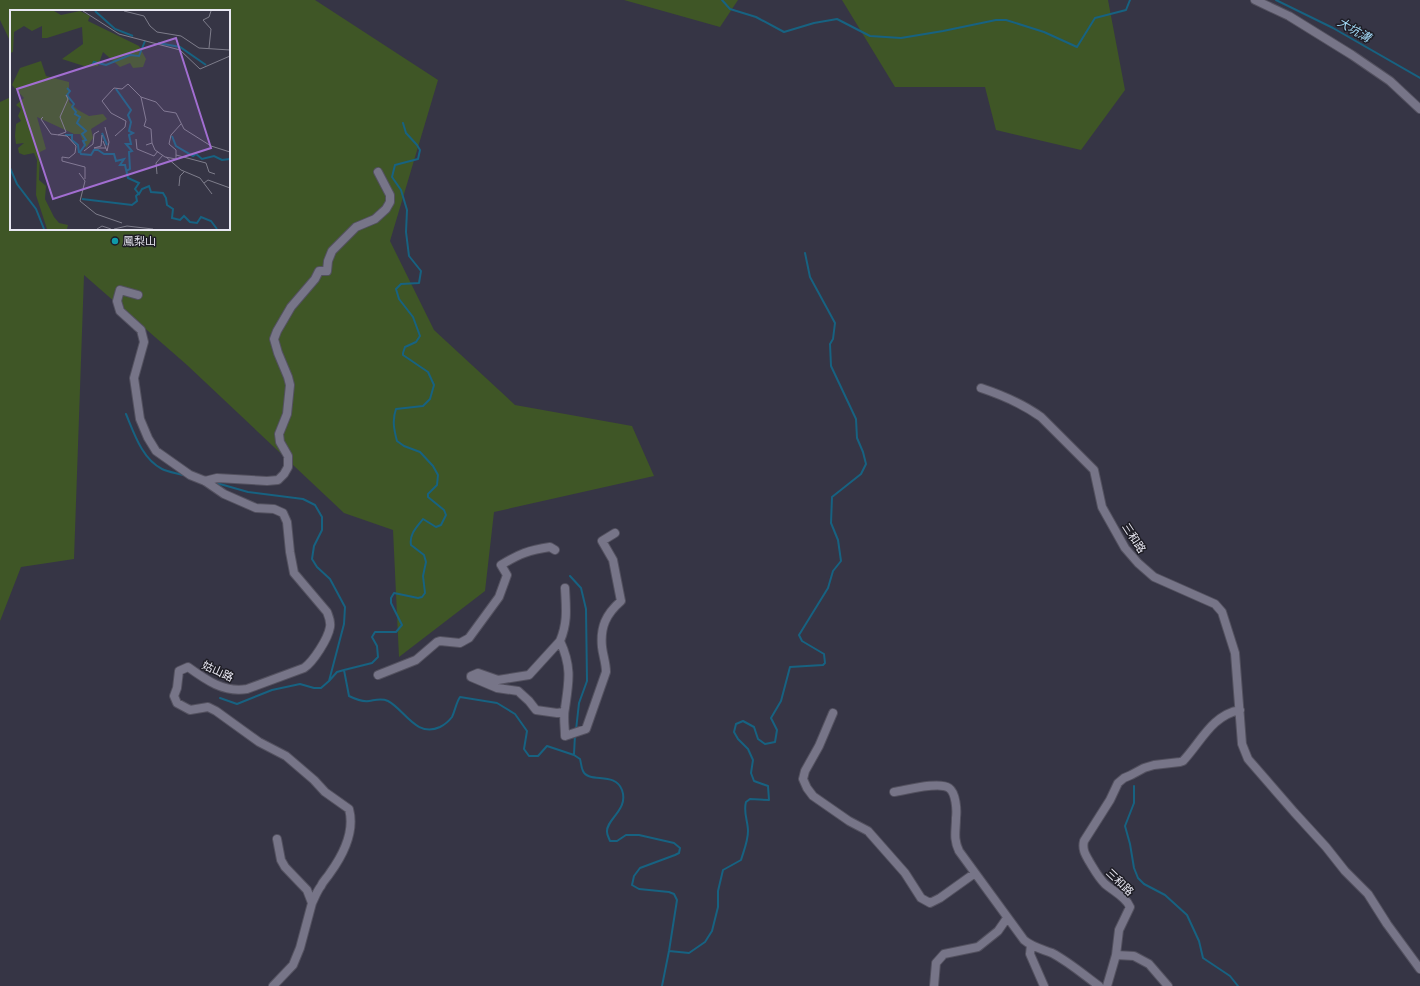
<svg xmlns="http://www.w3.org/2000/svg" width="1420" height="986" font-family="Arial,'Noto Sans TC',sans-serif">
<rect width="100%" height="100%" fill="#363545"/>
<path fill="#3f5626" d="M 0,0 L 315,0 L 438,80 L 390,241 L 434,330 L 515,405 L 632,426 L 654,476 L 494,512 L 485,591 L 399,657 L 393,530 L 344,513 L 187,365 L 84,275 L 74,559 L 21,567 L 0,621 L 0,102 L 11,97 L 11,229 L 229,229 L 229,11 L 11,11 L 11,43 L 0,20 Z
M 624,0 L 738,0 L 720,27 Z
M 842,0 L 1108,0 L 1125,90 L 1081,150 L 996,130 L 985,87 L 895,87 Z"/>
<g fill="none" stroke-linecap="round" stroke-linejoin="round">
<path stroke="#176281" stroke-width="2" d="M 722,0 L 730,9 L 756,17 L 784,32 L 814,23 L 837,19 L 870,36 L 901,38 L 943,31 L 996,20 L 1006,20 L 1044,32 L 1077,47 L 1095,18 L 1126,10 L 1130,0
M 1276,0 L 1333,28 L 1420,78
M 403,123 L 406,133 L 417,145 L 420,150 L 418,159 L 395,165 L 392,177 L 401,190 L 407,210 L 406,232 L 409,256 L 421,271 L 419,283 L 401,284 L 396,289 L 399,299 L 413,317 L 420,336 L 416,342 L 405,347 L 403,353 L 403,355 L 428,372 L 434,385 L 430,399 L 423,406 L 396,409 C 392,420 394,430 397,441 L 404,446 L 420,452 L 433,466 L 438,475 L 437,485 L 428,494 L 428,497 L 444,510 L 446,515 L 441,525 L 436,527 L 423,519 C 417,527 409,534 411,545 L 424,555 L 426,562 L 423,576 L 425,593 L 422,597 L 418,598 L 394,593 L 391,598 L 391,603 L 402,625 L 396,632 L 375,632 L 372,637 L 377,646 L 378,657 L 372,663 L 344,670 L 349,696 C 355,699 362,702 369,701 C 376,700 381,698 388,701 C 405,710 416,738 440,727 C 444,725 449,721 452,717 C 455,711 456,703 460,697 L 497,703 L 515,714 L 527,731 L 524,749 L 529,756 L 538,756 L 547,746 L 574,755 L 580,759 C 581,762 581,767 583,771 C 589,784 615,771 622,790 C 629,810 606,819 607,832 C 607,835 609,838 610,841 L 617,841 L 626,835 L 639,835 L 674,843 L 680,848 L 679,853 L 675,855 L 640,868 L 634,876 L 632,885 L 639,889 L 669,892 L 674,894 L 677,900 L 669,951 L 662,986
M 126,414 C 134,433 142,459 162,469 C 168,472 176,473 183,475
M 213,482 L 248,492 L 303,499 L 315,505 L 322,517 L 322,530 L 314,546 L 312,559 L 317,567 L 330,579 L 345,607 L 344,624 L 329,681
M 570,576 L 581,588 L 586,609 L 587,681 L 579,703 L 576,730
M 220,698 L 237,704 L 272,690 L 300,684 L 314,688 L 321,688 L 329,681 L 337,672 L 344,670
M 574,754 L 575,735
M 1134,786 L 1134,803 L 1125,826 L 1130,844 L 1134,868 L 1138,878 L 1144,884 L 1165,895 L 1187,915 L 1199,941 L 1203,958 L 1230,976 L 1238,986
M 669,951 L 689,953 L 705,942 L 712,931 L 718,907 L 718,891 L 723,870 L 741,860 C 744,850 748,841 748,831 C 748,821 743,812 746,802 L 750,799 L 769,800 L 768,786 L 754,781 L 751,773 L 753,760 L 748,749 L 738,739 L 734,732 L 736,724 L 743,721 L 754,727 L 758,739 L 765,744 L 775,742 L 777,730 L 771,718 L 781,701 L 790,667 L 823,665 L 825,663 L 824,654 L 802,641 L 799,635 L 828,588 L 833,571 L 841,561 L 838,540 L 831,523 L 832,497 L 861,474 L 866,464 L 863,452 L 857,438 L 856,419 L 831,366 L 830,344 L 833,339 L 835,323 L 810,277 L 805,253"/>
<defs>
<path id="minor" d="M 1255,0 L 1289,16 L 1352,55 L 1390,81 L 1420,109
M 138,295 L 120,290 L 117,301 L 120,311 L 141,330 L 144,342 L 134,378 L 140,419 L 148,438 L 156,451 L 190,475 L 205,481 L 224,494 L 256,508 L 274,509 L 283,513 L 287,522 L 290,552 L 294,573 L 327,612 C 329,617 331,621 330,627 C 328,639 313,662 304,668 L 247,689 C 224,693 206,680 188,667 L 179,671 L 177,688 L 174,696 L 177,703 L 190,710 L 208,707 L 216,711 L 259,742 L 286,756 L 314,780 L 325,792 L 349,809 C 355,831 343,855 330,873 C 327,878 323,881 321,886 C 317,891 315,897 312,903
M 981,388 C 1002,395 1023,404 1041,417 L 1094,470 L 1102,507 L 1125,548 L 1138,563 L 1154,577 L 1215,604 L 1222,612 L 1235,653 L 1242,744 L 1248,759 L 1294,812 L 1326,847 L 1345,871 L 1368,894 L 1387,924 L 1420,969
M 205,481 L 217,478 L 267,481 L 278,480 L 284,474 L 288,467 L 288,456 L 280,442 L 279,434 L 287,414 L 290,385 L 288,377 L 278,353 L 274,339 L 277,331 L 291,307 L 315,279 L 319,271 L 327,271 L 328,261 L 332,251 L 356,227 L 375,219 L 386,209 L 390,202 L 390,195 L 378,172
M 560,641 C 572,667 569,681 565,708 C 563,717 565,727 565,736 L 586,729 L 606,672 C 606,663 603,656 602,647 C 600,627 606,614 621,601 L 613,560 L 602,541 L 615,533
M 378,675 L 416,660 L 437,642 L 440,641 L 460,643 L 469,638 L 499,597 L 507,575 L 501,565 C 519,554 529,550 550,547 L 555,550
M 564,712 L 557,713 L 536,710 L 529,701 L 518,691 L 497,688 L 471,677 L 471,676 L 478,673 L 498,680 L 529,675 L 560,641 C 568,622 566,608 565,588
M 833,713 L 819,746 L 805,771 L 803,779 L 807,788 L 813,796 L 849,821 L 868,831 L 905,873 L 921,898 L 930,903 L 940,898 L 975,873
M 894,792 C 907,790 939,781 949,788 C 956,793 957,810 956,818 C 956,831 953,838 959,851 L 1024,940 C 1032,947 1042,949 1052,953 C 1069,962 1084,975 1099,986
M 1031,945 L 1030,954 L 1044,986
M 1116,955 L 1134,956 L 1149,964 L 1168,986
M 273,986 L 293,965 L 300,948 L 312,903 L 307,890 L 285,867 L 281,860 L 277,839
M 934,986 L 936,963 L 944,954 L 978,947 L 998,931 L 1007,918
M 1107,986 L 1116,955 L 1119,930 L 1130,907 C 1126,897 1113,891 1105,884 C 1098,877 1094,869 1089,861 C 1085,854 1082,849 1084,841 L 1110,800 L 1118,783 L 1124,778 L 1131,775 L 1144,768 L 1154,765 L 1180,762 L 1183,761 C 1201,742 1212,715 1240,710"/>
</defs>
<use href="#minor" stroke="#53515f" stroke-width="10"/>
<use href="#minor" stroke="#777588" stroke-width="8"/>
</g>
<circle fill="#0f9aa8" stroke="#1e1d25" stroke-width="1.5" cx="115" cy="241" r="4"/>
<g text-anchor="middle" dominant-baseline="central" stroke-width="3" stroke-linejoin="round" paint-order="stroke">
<g font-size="11" fill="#e9e8f3" stroke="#1e1d25" text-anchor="start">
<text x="123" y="241">鳳梨山</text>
</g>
<g font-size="11" fill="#e9e8f3" stroke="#1e1d25">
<text transform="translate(1134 538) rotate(57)">三和路</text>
<text transform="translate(218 671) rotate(25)">姑山路</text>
<text transform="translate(1120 882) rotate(44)">三和路</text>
</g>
<g font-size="12" font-style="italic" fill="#a2d9f6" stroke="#1e1d25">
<text transform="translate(1354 30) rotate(30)">大坑溝</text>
</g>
</g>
<g transform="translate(10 10)">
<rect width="220" height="220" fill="#363545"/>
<path d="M 0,1 L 44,1 L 51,5 L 70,1 L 80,6 L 78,11 L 129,36 L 136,49 L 133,57 L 123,58 L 120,53 L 110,57 L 93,42 L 88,56 L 77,57 L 52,49 L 73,34 L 72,17 L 37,28 L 32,28 L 32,16 L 22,21 L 14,16 L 4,22 L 3,42 L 0,43 ZM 31,51 L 36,66 L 59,72 L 59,92 L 68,100 L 79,106 L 93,104 L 97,109 L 81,119 L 83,128 L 76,138 L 70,124 L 64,124 L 27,107 L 36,139 L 30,142 L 29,170 L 36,176 L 35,189 L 44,207 L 49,213 L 58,215 L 57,219 L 37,219 L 26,185 L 27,150 L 24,143 L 14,145 L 9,143 L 8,138 L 14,133 L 6,134 L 5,126 L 6,114 L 11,111 L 8,106 L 11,99 L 6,95 L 14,88 L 2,75 L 10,58 Z" fill="#3f5626"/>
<path fill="none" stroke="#176281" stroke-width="2" d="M 85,1 L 105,19 L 123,26M 148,33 L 170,37 L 196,55M 82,55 L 84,52 L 96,55 L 120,45 L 129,46 L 135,31M 57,78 L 60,81 L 57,85 L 64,94 L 62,97 L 66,102 L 65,104 L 70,107 L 67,113 L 76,121 L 72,124 L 76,130 L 73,131 L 75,135 L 70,142 L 71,144 L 81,145 L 84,140 L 88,140 L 94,144 L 104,144 L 106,151 L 114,149 L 110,155 L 115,155 L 118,168 L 129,173 L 125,179 L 129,184 L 132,179 L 139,176 L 141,182 L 153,183 L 156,188 L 157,195 L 163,199 L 162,208 L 170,210 L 174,206 L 180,212 L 187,213 L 191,207 L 201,211 L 207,219M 106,79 L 121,100 L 118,105 L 121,112 L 119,121 L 123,123 L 119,125 L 121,134 L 116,134 L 122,141 L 119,142 L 120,159 L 116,161M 92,123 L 97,135M 55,125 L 62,125 L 62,130 L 68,135 L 69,143M 162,126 L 166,136 L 183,146 L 186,144 L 192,149 L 204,146 L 212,150 L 220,149M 0,158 L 7,174 L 26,199 L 34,219M 72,189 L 122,195 L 127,191 L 126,186 L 128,184"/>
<path fill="none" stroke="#7e7d8b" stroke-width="1" d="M 73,1 L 109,24 L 170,40 L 190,59 L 220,46M 114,1 L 134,6 L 140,16 L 147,22 L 171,26 L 189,38 L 220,40M 199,38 L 201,19 L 193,10 L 199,7 L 201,1M 131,87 L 146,92 L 154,101 L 166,103 L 174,119 L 201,136 L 220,142M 33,107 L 31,109 L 41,124 L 57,126 L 66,136 L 65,143 L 59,148 L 52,147 L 52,151 L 75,157 L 75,169M 48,125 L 56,122 L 50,107 L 58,89 L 56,85M 92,125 L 91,136 L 84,138 L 96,138M 105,126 L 115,117 L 116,111 L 101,103 L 92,91 L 104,78 L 112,79 L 118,74 L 131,87 L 136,110 L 134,116 L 141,119 L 142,133M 126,129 L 127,139 L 144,146 L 148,141M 93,131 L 97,141 L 99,132 L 95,117M 136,135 L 142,133 L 145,140 L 155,147 L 166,149 L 166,140 L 159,134 L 161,125 L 171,114M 74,141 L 83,134 L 84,124 L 89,121M 166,145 L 196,153 L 199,162 L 205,164M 156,147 L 171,160 L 190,168 L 202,184M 69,163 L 75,171 L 70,191 L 86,204 L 112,213M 147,164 L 146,153 L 153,145M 194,173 L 198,170 L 220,178M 169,176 L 170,166 L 174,162M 87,219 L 92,216 L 101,219M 104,219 L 117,216 L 143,219"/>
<path fill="#a26ed1" fill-opacity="0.15" stroke="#a26ed1" stroke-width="2" d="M 166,28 L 201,138 L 43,189 L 7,79 Z"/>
<rect width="220" height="220" fill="none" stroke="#e9e8f3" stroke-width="2"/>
</g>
</svg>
